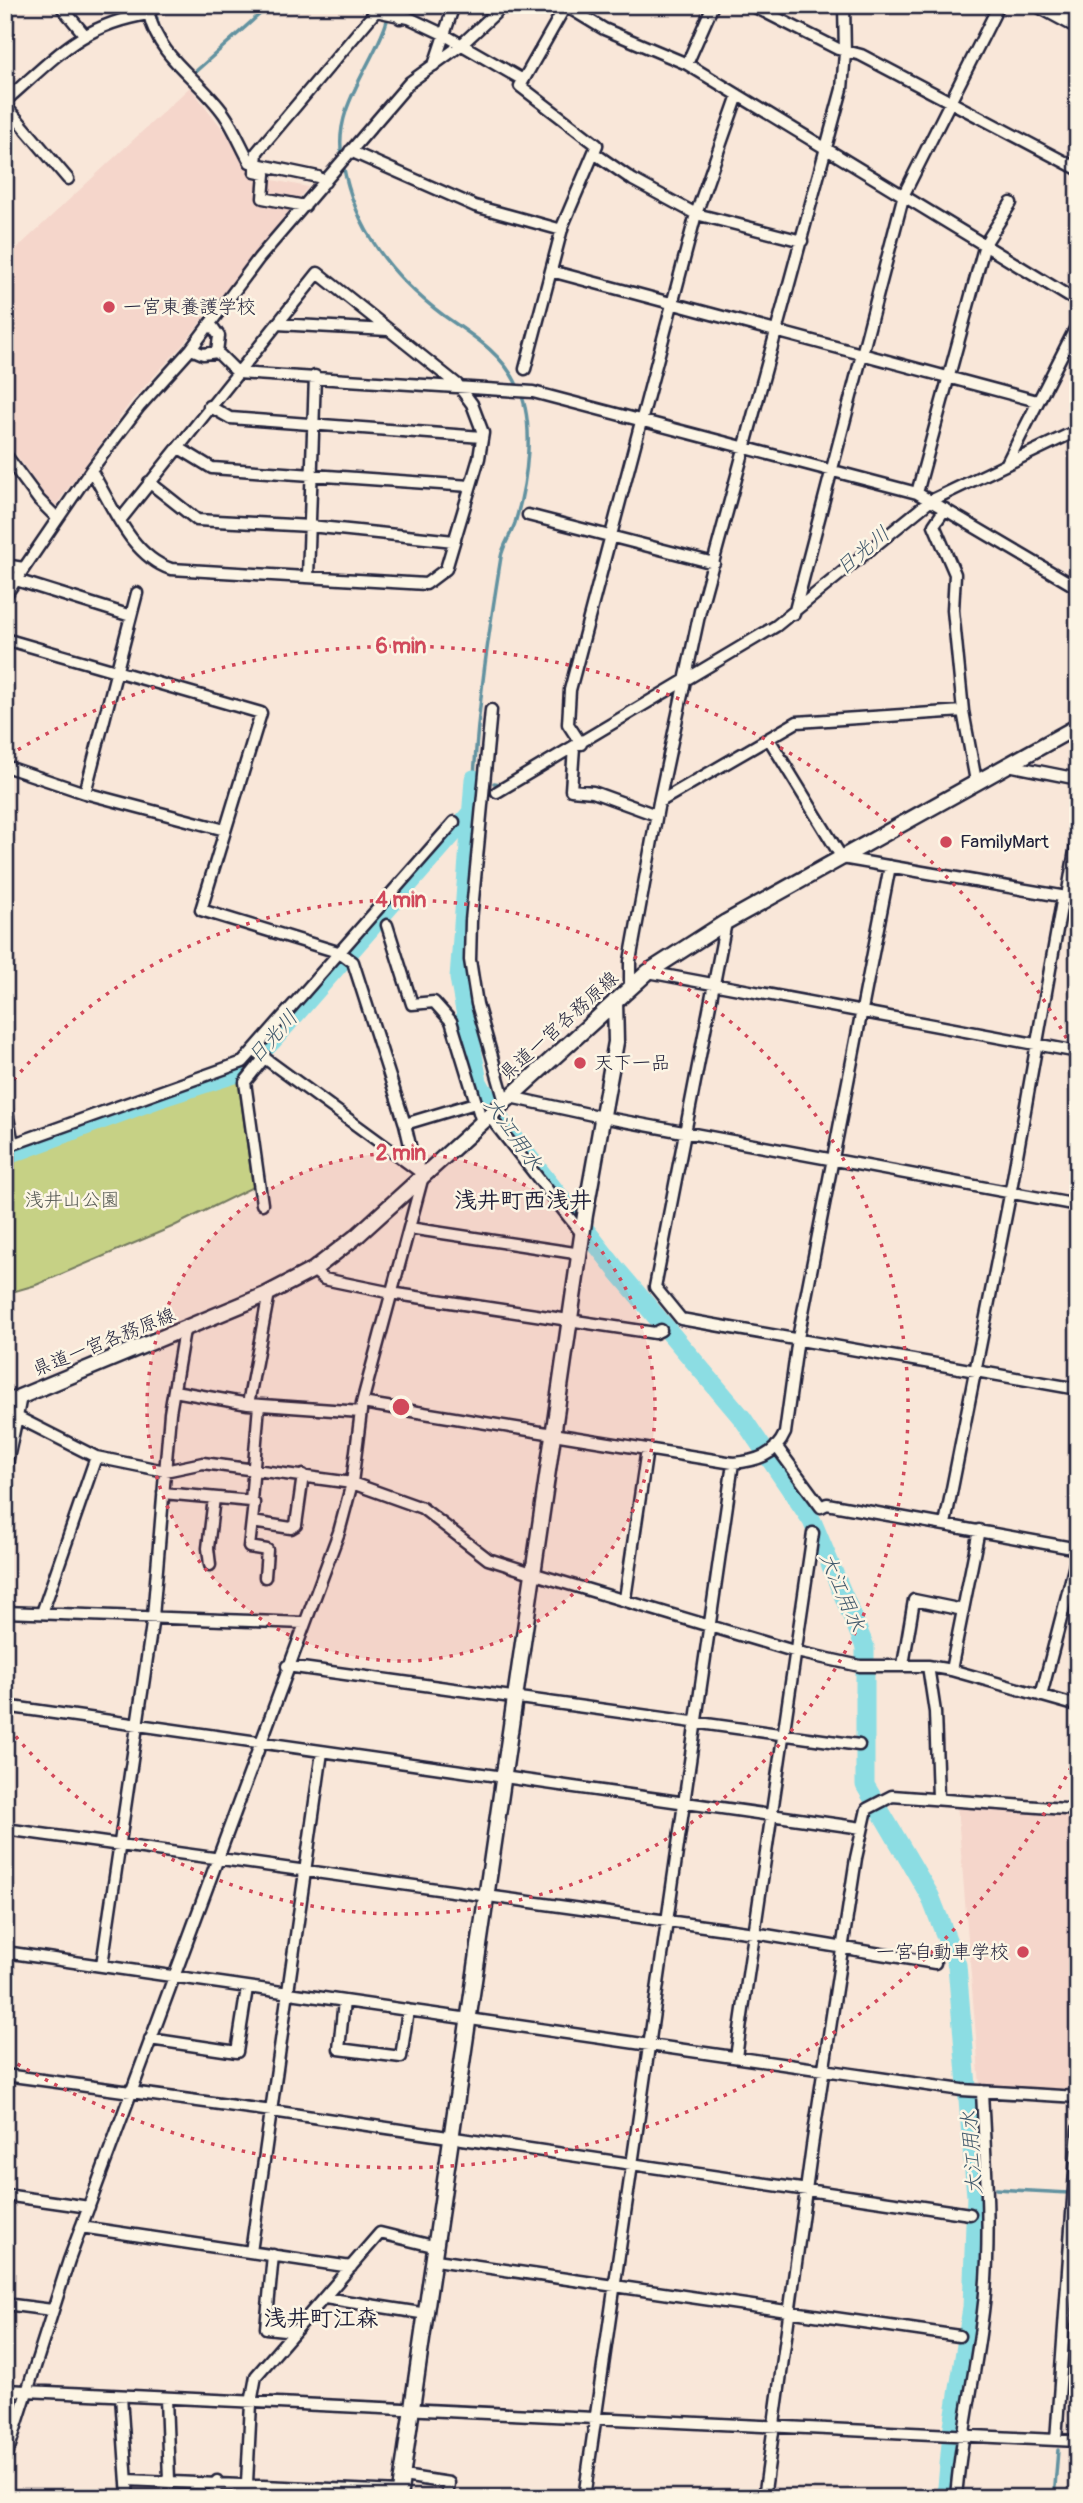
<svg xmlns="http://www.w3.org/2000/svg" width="1083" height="2503" font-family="Pangolin,'Klee One',sans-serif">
<rect width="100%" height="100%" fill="#f9e7d9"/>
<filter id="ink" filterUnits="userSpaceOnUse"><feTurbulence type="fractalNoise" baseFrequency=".0143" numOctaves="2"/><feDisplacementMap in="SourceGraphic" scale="14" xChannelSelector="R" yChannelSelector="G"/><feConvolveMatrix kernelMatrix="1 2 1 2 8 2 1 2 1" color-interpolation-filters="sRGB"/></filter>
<g filter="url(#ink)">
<path fill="#f5d6cb" d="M 190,87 L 243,155 L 253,176 L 308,187 L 181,347 L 133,399 L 54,508 L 5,439 L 5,267 L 14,251 Z
M 957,1803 L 1078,1818 L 1078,2096 L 980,2086 Z"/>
<path fill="#c6d185" stroke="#747a60" stroke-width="2" d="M 238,1077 L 253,1187 L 172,1227 L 36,1285 L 5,1294 L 5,1157 L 104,1118 Z"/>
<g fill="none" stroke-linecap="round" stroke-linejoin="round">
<path stroke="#6292a0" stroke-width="3.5" d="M 157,18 L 158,27
M 169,63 L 186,80 L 270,5
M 342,157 C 332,102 382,57 391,5
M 343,164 C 355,229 391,276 443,315 C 471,335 500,351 516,383 C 537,420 527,483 515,523 C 511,535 503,545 501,557 C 489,631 478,705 474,779 L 479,780
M 494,783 L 501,784 L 571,742
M 996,2189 L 1069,2193
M 1054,2498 L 1058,2450"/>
<path stroke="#8cdde3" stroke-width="19" d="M 474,779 L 459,978 L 478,1082 L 502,1123 L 616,1269 L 743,1419 L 812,1521 L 865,1647 L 865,1785 L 930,1896 L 957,1965 L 976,2196 L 972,2308 L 952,2432 L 946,2498
M 5,1156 L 160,1098 L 241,1072 L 273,1040 L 470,814"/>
<defs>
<path id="street" d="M 60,5 L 84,34
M 370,5 L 376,11 L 409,18 L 443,34 L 523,80
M 751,5 L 838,49 L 861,55 L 1078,169
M 566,6 L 604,29 L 687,64 L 1078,302
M 149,14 C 159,59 199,78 224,114 C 234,128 241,146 250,162 L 256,164 L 255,172 L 265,174 L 263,198 L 305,206
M 400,18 L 404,5
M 1070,22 L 1078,8
M 687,64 L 713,5
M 434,65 L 454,5
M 5,101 C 54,59 81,24 149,14 L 156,5
M 5,105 L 68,179
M 350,151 L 475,206 L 562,230
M 594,153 L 633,180 L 696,214 L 802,241
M 325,182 L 318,177 L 256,164 L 257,152 L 376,11
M 551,271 L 1037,401
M 210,323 L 219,336 L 217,352
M 277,324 L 388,330
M 191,349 L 203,354 L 217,352 L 238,373 L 533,392 L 917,493 L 1078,588
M 525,369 L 563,225 L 597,145 L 520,86 L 566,5
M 209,406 L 230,418 L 482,437
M 179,448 L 212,468 L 470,486
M 5,454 L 39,500 L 57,518
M 1007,463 L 1078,323
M 91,470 C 112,505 131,556 171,569 L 426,584 L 446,569 L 479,458 L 483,433 L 472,404 L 458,385 L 318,273 L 121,519
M 149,482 L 197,520 L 310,526 L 454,541
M 917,493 L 985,244 L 1011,203
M 945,509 L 934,525 L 955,574 L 953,610 L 963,711 L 976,781
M 528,515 L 714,563
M 5,565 L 23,568
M 308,577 L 315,376
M 16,580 L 131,616 L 85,793
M 5,596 L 91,470 L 139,407 L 191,349 L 259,258 L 410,82 L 461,45 L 504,5
M 794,614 L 904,194 L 999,5
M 131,616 L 137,593
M 5,639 L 261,713 L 201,910 L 341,953 L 353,962 L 405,1124 L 413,1158 L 423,1174 L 255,1051
M 491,710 L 471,921 L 470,960 L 477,1004 L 505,1102
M 769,739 L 842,858 L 1078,899
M 581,744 L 568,724 L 570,690 L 696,214 L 738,95
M 574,747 L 571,790 L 593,792 L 656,815
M 1008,765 L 1078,779
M 5,766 L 85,793 L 225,830
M 497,792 L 776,626 L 930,501 L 1078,430
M 659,802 L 797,722 L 963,711
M 1067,896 L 1078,834
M 726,922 L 655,1287 L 681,1319 L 1078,1389
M 387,925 L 412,1004 L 434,1002 L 451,1021 L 482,1122
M 648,972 L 1078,1052
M 630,987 L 630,961 L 659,802 L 700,611 L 842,89 L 845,53 L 844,5
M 510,1097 L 602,1117 L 1078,1205
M 5,1101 L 13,1144
M 489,1116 L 583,1235
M 405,1124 L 475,1103
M 5,1147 L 243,1062 L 454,822
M 262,1204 L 245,1082 L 265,1057
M 409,1228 L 581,1254
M 313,1270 L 324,1279 L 397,1294 L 655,1333 L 661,1330
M 174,1391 L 248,1404 L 361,1412
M 21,1396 L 17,1417 L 96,1457 L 165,1471 L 203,1463 L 352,1483 L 422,1508 L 488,1559 L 535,1574 L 797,1652 L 860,1666 L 928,1666 L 951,1670 L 1078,1706
M 362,1403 L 733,1463 C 756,1461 775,1456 785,1433 L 798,1338 L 890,866
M 248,1404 L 269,1293
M 776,1446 L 821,1507 L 827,1504 L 1078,1549
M 5,1472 L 17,1417
M 163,1493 L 251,1501 L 259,1405
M 251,1499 L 254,1503 L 249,1547 L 267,1550 L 265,1577
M 252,1522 L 291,1528 L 296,1525 L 303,1475
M 945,1524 L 1010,1195 L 1063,896
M 210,1565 L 208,1548 L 214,1498
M 625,1599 L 647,1449
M 5,1612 L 304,1623
M 42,1613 L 96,1457
M 903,1665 L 914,1600 L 963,1610
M 287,1666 L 859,1745
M 928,1666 L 935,1712 L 938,1797
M 951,1670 L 979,1530
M 1041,1696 L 1078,1553
M 5,1706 L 862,1828
M 5,1829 L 754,1933 L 935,1963
M 5,1952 L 962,2090 L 1078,2097
M 102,1965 L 153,1617 L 170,1413 L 184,1330
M 344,2001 L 339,2049 L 401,2057 L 408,2010
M 150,2039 L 237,2052 L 247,1988
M 736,2057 L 813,1533
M 5,2075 L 272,2111 L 970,2214
M 5,2195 L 89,2207
M 81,2227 L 351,2267
M 251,2252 L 322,1752
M 273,2255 L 266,2328 L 294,2331
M 436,2260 L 959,2336
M 325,2298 L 427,2314
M 5,2304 L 52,2310
M 5,2390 L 1078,2441
M 121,2396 L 128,2498
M 166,2398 L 169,2480
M 1056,2440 L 1078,2129
M 5,2461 L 69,2260 L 339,1532 L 352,1483 L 362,1403 L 423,1176
M 403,2476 L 449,2483 L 447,2498
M 127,2480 L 400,2492
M 247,2483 L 251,2403 L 256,2376 L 380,2233 L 437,2247
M 214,2498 L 217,2481
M 584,2498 L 733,1463
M 764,2498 L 812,2146 L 856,1858 L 867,1809 L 892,1796 L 1078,1810
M 956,2498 C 961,2428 979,2362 985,2293 C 991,2225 985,2158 982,2091"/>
<path id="secondary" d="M 1039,5 L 1078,26
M 5,1403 L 265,1295 L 313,1270 L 358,1235 L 648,972 L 726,922 L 1078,726
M 399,2498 L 585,1215 L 616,1042 L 615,1001"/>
</defs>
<use href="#street" stroke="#22223b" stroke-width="15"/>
<use href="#secondary" stroke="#22223b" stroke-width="19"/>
<use href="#street" stroke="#fcf5e5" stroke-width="10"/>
<use href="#secondary" stroke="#fcf5e5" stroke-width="14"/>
</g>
</g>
<circle cx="401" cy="1407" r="254" fill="#d1495b" fill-opacity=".12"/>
<g fill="none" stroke="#d1495b" stroke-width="3.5" stroke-dasharray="3.5 7">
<circle cx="401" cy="1407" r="254"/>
<path d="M7 1088A507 507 0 1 1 7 1726"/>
<path d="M1076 1758A761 761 0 0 1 9 2059M9 755A761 761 0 0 1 1076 1056"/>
</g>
<g fill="#d1495b" stroke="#fcf5e5" stroke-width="2.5">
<circle cx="109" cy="307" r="7"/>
<circle cx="946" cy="842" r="7"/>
<circle cx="580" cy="1063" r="7"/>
<circle cx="1023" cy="1952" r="7"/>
</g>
<g text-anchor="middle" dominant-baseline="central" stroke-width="5" stroke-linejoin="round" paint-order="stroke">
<g font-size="19" fill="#22223b" stroke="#fcf5e5" text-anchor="start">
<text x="123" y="307">一宮東養護学校</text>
<text x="960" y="842">FamilyMart</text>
<text x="594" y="1063">天下一品</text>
<text x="1009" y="1952" text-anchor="end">一宮自動車学校</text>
</g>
<g font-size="19" fill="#22223b" stroke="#fcf5e5">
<text transform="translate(559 1026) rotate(-42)">県道一宮各務原線</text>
<text transform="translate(104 1342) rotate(-22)">県道一宮各務原線</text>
</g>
<g font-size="19" fill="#535751" stroke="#fcf5e5">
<text x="72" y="1200">浅井山公園</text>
</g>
<g font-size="21" font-style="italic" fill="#425a6d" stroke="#fcf5e5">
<text transform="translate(863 551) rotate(-40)">日光川</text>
<text transform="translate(273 1037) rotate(-48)">日光川</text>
<text transform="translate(513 1134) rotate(55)">大江用水</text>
<text transform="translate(842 1592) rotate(67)">大江用水</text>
<text transform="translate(972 2153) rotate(-94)">大江用水</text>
</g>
<g font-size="23" font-weight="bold" fill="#22223b" stroke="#fcf5e5">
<text x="523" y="1200">浅井町西浅井</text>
<text x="321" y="2318">浅井町江森</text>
</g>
</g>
<circle cx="401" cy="1407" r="10" fill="#d1495b" stroke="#fcf5e5" stroke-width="3.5"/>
<g font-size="21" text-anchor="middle" font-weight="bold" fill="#d1495b" stroke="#fcf5e5" stroke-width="5" stroke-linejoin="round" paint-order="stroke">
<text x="401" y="653">6 min</text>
<text x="401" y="907">4 min</text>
<text x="401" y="1160">2 min</text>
</g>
<rect width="1083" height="2503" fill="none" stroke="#fcf5e5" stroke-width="28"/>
<rect x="14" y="14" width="1055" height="2475" fill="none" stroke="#22223b" stroke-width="2.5" filter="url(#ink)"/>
</svg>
